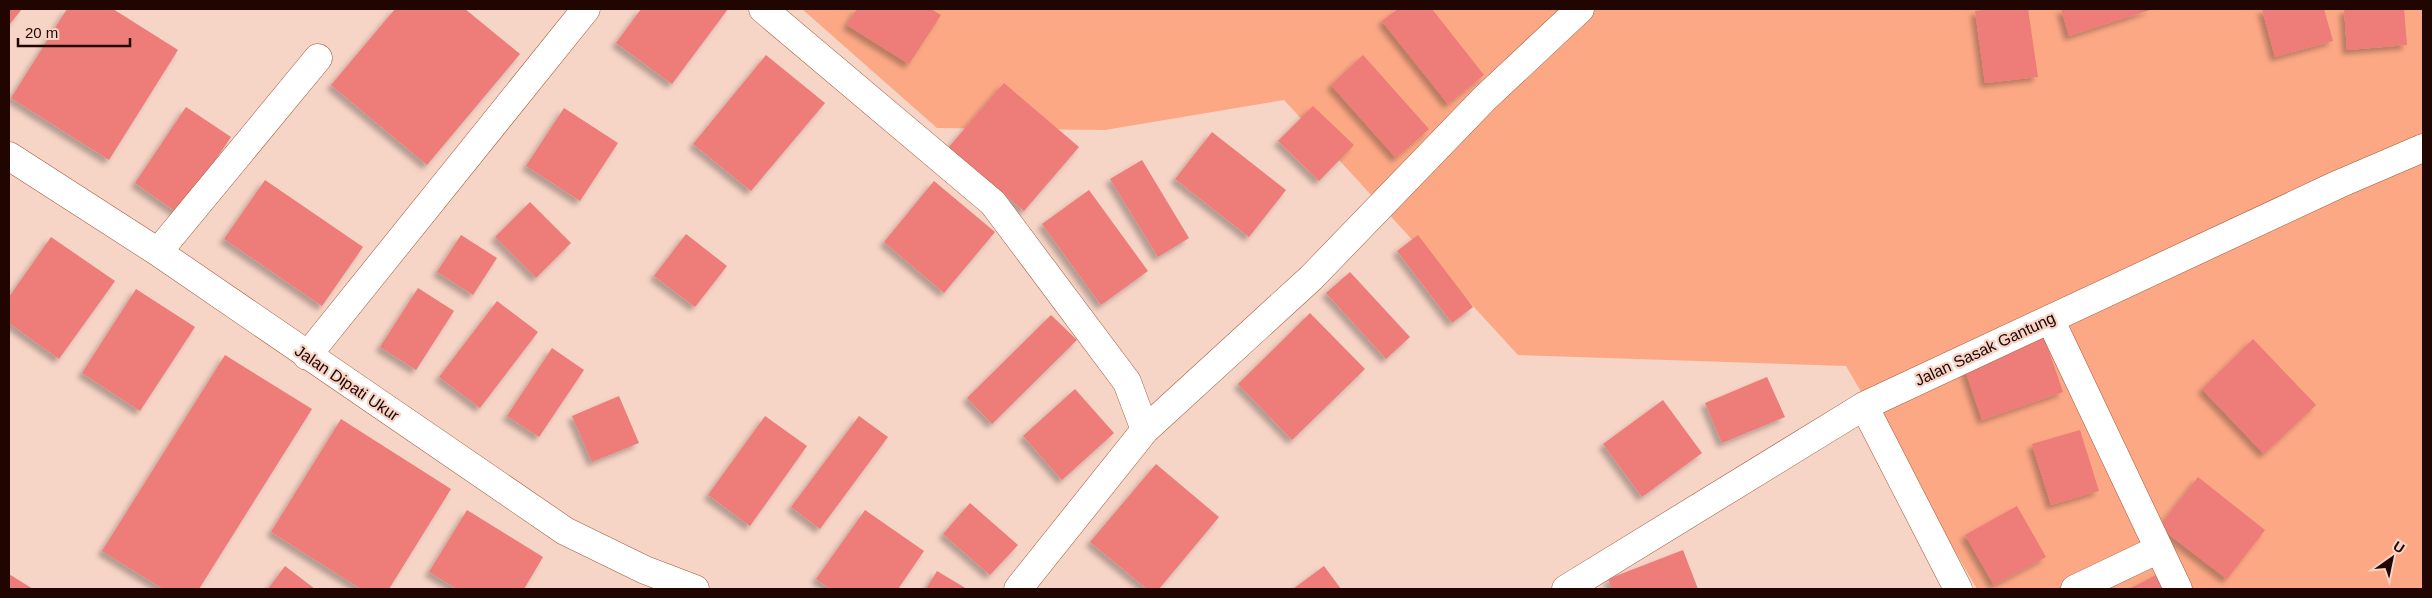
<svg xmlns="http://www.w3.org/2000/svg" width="2432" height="598" font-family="Arial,sans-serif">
<defs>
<filter id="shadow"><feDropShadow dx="-4.5" dy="4.5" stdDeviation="2.5" flood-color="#0004"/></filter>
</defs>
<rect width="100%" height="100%" fill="#f6d4c6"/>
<path fill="#fca885" d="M 802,9 L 2423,9 L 2423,589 L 1977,589 L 1846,366 L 1518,355 L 1284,100 L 1105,130 L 937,128 Z"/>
<path fill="#ee7b78" filter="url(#shadow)" d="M 9,9 L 22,9 L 9,25 Z
M 67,9 L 113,9 L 178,50 L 109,160 L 11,98 Z
M 395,9 L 465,9 L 520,54 L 427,165 L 331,85 Z
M 641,9 L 728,9 L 672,84 L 616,43 Z
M 857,9 L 931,9 L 941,15 L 909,64 L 847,25 Z
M 1398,9 L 1432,9 L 1484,75 L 1448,104 L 1382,21 Z
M 1992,9 L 2028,9 L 2038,77 L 1985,83 L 1975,11 Z
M 2061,9 L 2153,9 L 2069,36 Z
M 2262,9 L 2324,9 L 2333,41 L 2275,57 Z
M 2344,9 L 2404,9 L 2407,45 L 2347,50 Z
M 766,55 L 825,103 L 751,191 L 693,144 Z
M 1363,55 L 1429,129 L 1396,158 L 1331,85 Z
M 1004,83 L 1079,147 L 1024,211 L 948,148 Z
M 1313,106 L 1354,145 L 1319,181 L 1278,141 Z
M 186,107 L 231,137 L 179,214 L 135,183 Z
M 564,108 L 618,143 L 580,201 L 526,166 Z
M 1212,132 L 1286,190 L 1249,237 L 1175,179 Z
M 1142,160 L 1189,238 L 1158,257 L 1110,179 Z
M 265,180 L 363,247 L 322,306 L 224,239 Z
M 934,181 L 995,232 L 944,293 L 884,242 Z
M 1089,190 L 1148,271 L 1101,305 L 1042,224 Z
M 530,202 L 571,243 L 536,278 L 495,237 Z
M 686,234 L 727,266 L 695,307 L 654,276 Z
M 461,235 L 497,258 L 473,295 L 437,272 Z
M 1418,235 L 1473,307 L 1452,323 L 1397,251 Z
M 51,237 L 115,281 L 59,359 L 9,323 L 9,297 Z
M 1350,272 L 1410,337 L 1386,359 L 1326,293 Z
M 418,288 L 454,311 L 416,370 L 380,347 Z
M 136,289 L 195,327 L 140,411 L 82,373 Z
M 497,301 L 538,332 L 480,408 L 439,377 Z
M 1310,313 L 1365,369 L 1292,440 L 1238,384 Z
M 1051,315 L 1077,340 L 992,424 L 967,398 Z
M 2044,337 L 2063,392 L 1982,420 L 1963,364 Z
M 2253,339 L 2316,405 L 2264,454 L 2202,389 Z
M 552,348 L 584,370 L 539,437 L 507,416 Z
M 225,355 L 312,409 L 199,589 L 163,589 L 102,551 Z
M 1767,377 L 1785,417 L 1722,443 L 1705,403 Z
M 1075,389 L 1114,433 L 1062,480 L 1023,436 Z
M 619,396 L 639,443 L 592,462 L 572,416 Z
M 1663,400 L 1702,453 L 1642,497 L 1603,444 Z
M 765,416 L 807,446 L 750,526 L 708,495 Z
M 859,416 L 888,437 L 820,529 L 791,507 Z
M 341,419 L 451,489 L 389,589 L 361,589 L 271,532 Z
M 2080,430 L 2099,491 L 2051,505 L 2032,444 Z
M 1156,464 L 1219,517 L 1159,589 L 1147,589 L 1090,542 Z
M 2198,477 L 2265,530 L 2227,579 L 2159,527 Z
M 970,503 L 1018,545 L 990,575 L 943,534 Z
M 2017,506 L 2046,557 L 1994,585 L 1965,535 Z
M 467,510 L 543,557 L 524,589 L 457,589 L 429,572 Z
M 865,510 L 924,551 L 898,589 L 830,589 L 816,579 Z
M 1683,550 L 1698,589 L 1612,589 L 1608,579 Z
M 285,566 L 315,589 L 268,589 Z
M 1324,566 L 1341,589 L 1293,589 Z
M 937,571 L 967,589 L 926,589 Z
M 2162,572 L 2172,589 L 2129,589 Z
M 9,574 L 33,589 L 9,589 Z"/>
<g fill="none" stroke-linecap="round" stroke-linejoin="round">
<defs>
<path id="street" d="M 763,9 L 993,203 L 1127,382 L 1145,430 L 1018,589
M 9,156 L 158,252 L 565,531 L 645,570 L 695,589
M 158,252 L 318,58
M 2050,319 L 2178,589
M 307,356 L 586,9
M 1864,406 L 1958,589
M 1145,430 L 1311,278 L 1485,98 L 1580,9
M 1566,589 L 1864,406 L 2339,184 L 2423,148
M 2075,589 L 2159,549"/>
</defs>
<use href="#street" stroke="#a3593a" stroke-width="29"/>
<use href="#street" stroke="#fff" stroke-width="28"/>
</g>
<g text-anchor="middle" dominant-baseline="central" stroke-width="4.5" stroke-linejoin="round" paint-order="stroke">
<g font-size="16" fill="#210500" stroke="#f6d4c6">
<text transform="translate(1985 349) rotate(-25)">Jalan Sasak Gantung</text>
<text transform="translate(347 383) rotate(34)">Jalan Dipati Ukur</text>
</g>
</g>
<rect width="2432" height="598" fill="none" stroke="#210500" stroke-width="20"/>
<g transform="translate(2392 558) rotate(33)" stroke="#f6d4c6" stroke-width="4" paint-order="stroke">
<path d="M0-4L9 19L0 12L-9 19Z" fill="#210500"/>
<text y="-8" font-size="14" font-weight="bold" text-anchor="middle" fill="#210500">U</text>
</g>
<path d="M18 38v8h112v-8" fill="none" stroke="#210500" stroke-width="2.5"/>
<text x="25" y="38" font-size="15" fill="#210500" stroke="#f6d4c6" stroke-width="4" paint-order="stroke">20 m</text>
</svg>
